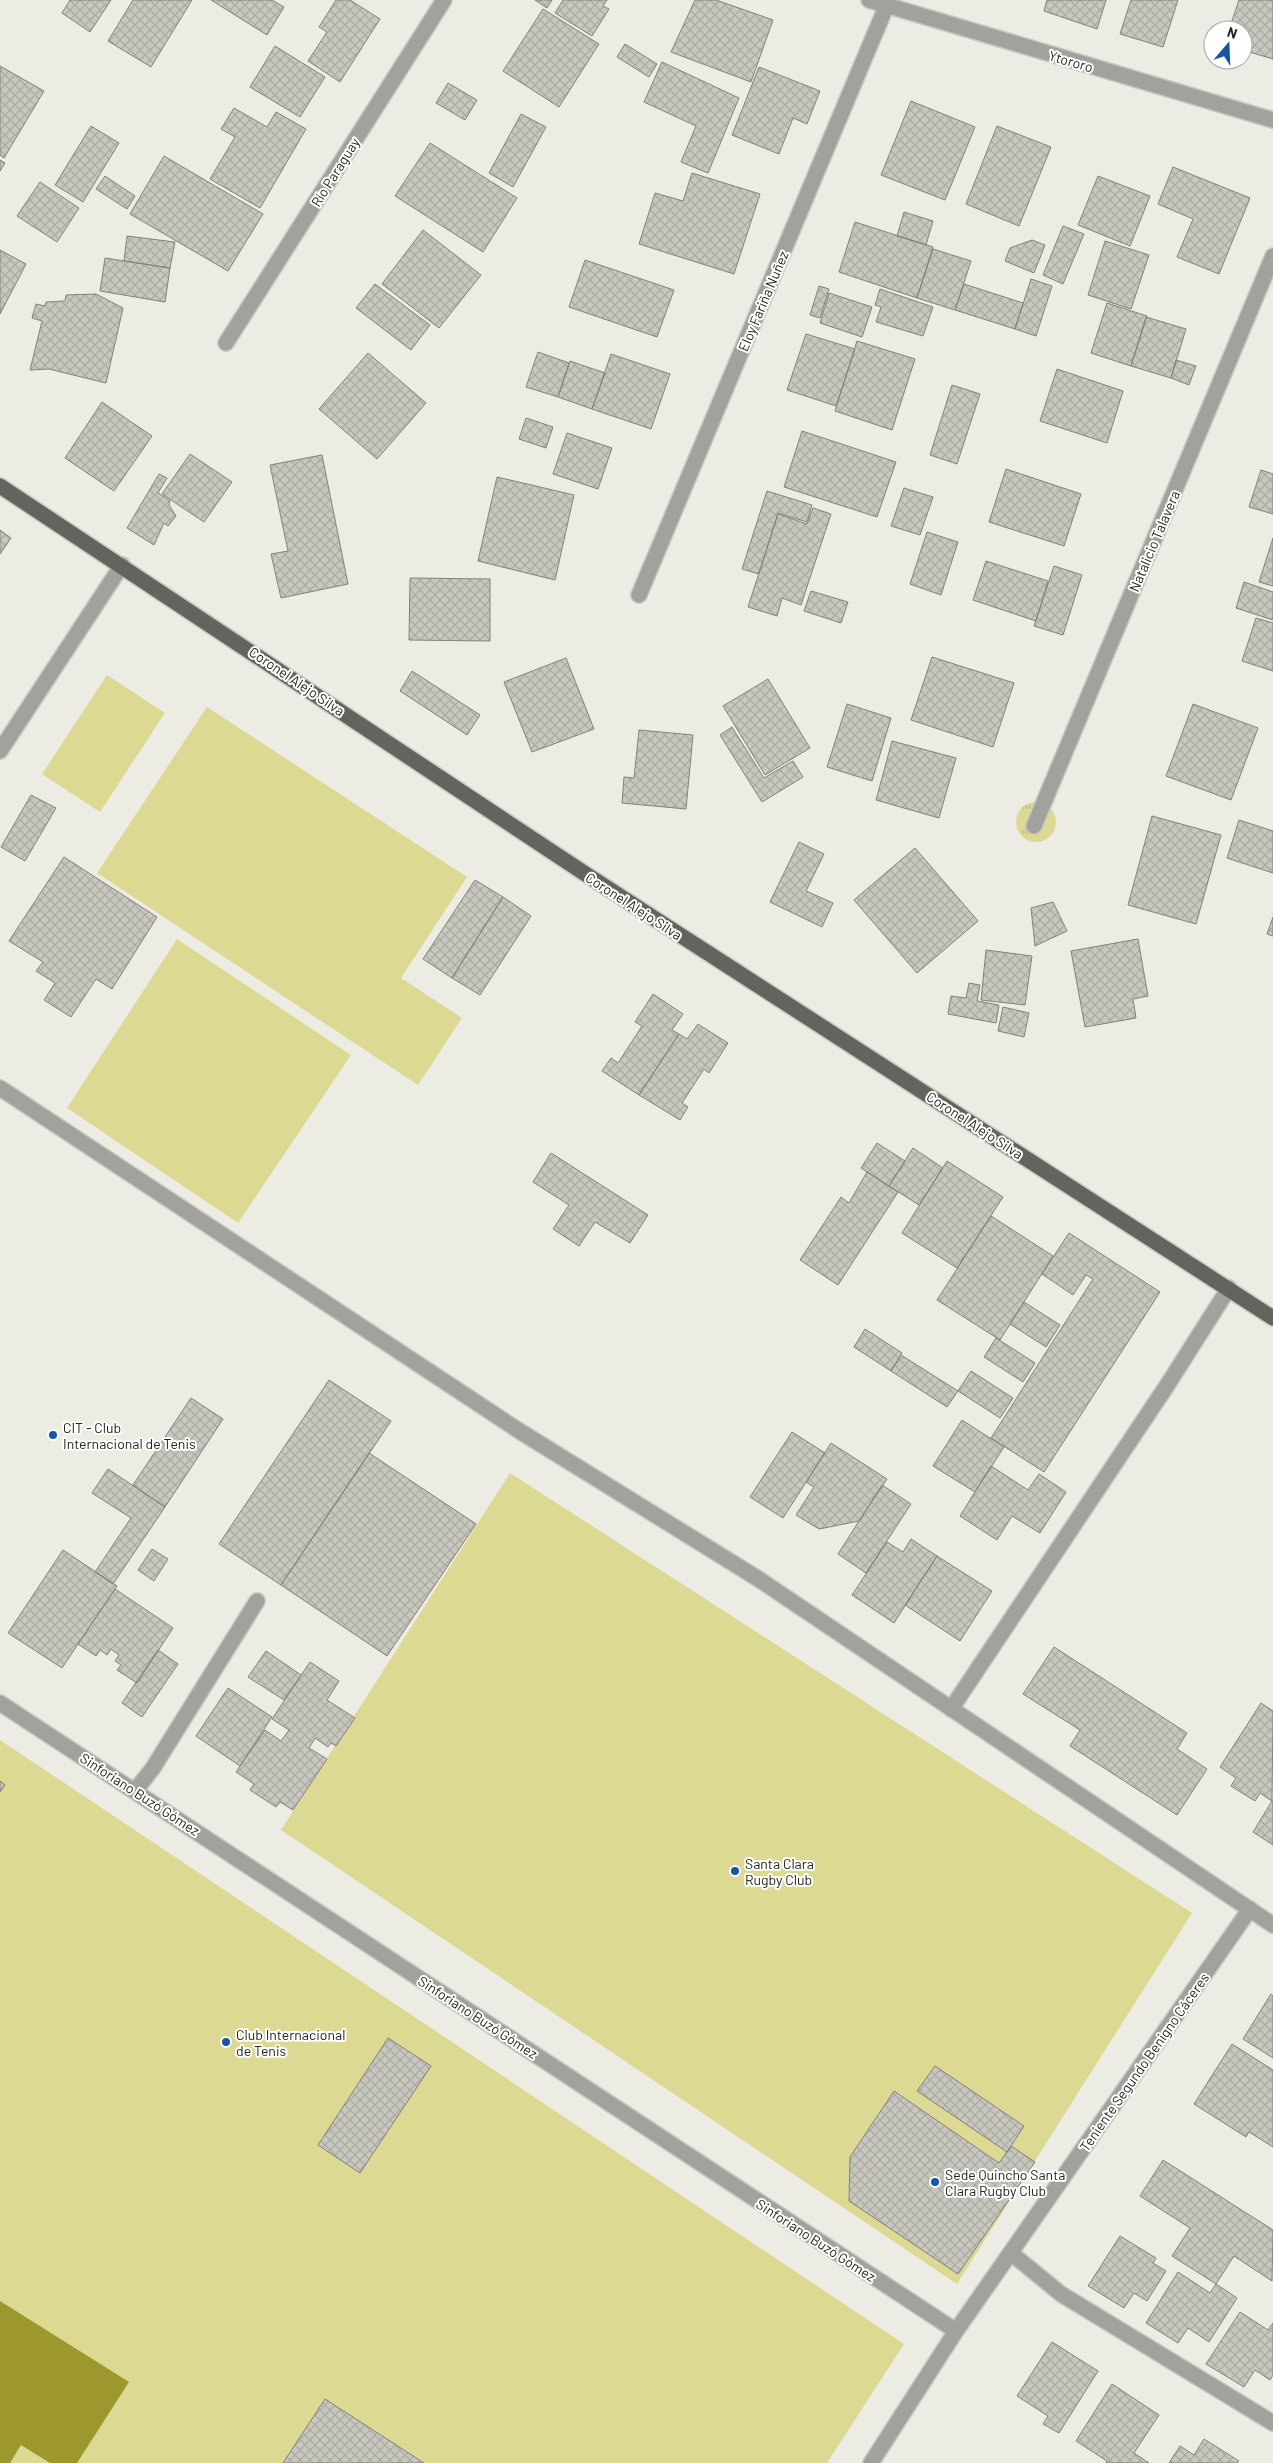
<svg xmlns="http://www.w3.org/2000/svg" width="1273" height="2463" font-family="Barlow,sans-serif">
<defs>
<pattern id="grass-tufts" width="24" height="20" patternUnits="userSpaceOnUse" patternTransform="scale(1.25)"><rect width="24" height="20" fill="#dcda92"/><path d="M3 7l-1-3M5 7V3M7 7l1-3M15 17l-1-3M17 17v-4M19 17l1-3" fill="none" stroke="#bdbb7e"/></pattern>
<pattern id="building-cross-hatch" width="8" height="8" patternUnits="userSpaceOnUse" patternTransform="scale(1.25)"><rect width="8" height="8" fill="#c7c7bf"/><path d="M0 0l8 8M0 8l8-8" fill="none" stroke="#ababa4"/></pattern>
</defs>
<rect width="100%" height="100%" fill="#ecece4"/>
<path fill="url(#grass-tufts)" d="M1016 822a20 20 0 1 1 40 0a20 20 0 1 1-40 0Z"/>
<path fill="#dcda92" d="M 107,675 L 165,713 L 100,812 L 42,774 Z
M 207,707 L 467,877 L 401,978 L 462,1018 L 418,1085 L 97,873 Z
M 177,939 L 351,1055 L 238,1223 L 67,1108 Z
M 510,1473 L 1192,1913 L 957,2284 L 281,1830 Z
M 0,1740 L 904,2344 L 827,2463 L 0,2463 Z"/>
<path fill="#9d982d" d="M 0,2301 L 129,2382 L 77,2463 L 50,2463 L 21,2445 L 10,2463 L 0,2463 Z"/>
<path fill="url(#building-cross-hatch)" stroke="#82827b" d="M 70,0 L 111,0 L 90,32 L 62,13 Z
M 133,0 L 192,0 L 151,67 L 108,41 Z
M 211,0 L 272,0 L 284,7 L 267,35 Z
M 336,0 L 350,0 L 380,19 L 340,82 L 308,61 L 327,32 L 319,27 Z
M 535,0 L 552,0 L 547,8 Z
M 563,0 L 607,0 L 603,6 L 609,9 L 592,36 L 555,13 Z
M 695,0 L 716,0 L 773,20 L 751,82 L 671,52 Z
M 1047,0 L 1106,0 L 1097,29 L 1044,11 Z
M 1131,0 L 1178,0 L 1163,47 L 1120,34 Z
M 1239,0 L 1273,0 L 1273,59 L 1243,50 L 1243,30 L 1229,30 Z
M 543,9 L 599,44 L 559,107 L 503,71 Z
M 625,44 L 657,64 L 649,77 L 617,57 Z
M 275,46 L 325,77 L 300,117 L 250,87 Z
M 662,62 L 739,98 L 708,173 L 681,162 L 696,126 L 644,102 Z
M 0,66 L 44,91 L 4,158 L 0,155 Z
M 759,67 L 820,91 L 807,124 L 793,118 L 779,154 L 732,135 Z
M 448,83 L 477,100 L 465,120 L 436,103 Z
M 911,101 L 975,127 L 945,200 L 881,175 Z
M 234,108 L 267,127 L 276,112 L 306,129 L 260,208 L 210,179 L 235,137 L 221,129 Z
M 521,114 L 546,127 L 513,187 L 489,173 Z
M 91,126 L 119,143 L 83,202 L 55,185 Z
M 997,126 L 1051,147 L 1019,226 L 966,204 Z
M 430,143 L 517,198 L 483,252 L 395,196 Z
M 164,156 L 263,214 L 228,271 L 130,214 Z
M 0,160 L 5,163 L 0,171 Z
M 1173,167 L 1250,198 L 1219,274 L 1177,257 L 1193,219 L 1158,204 Z
M 692,173 L 760,194 L 734,274 L 639,244 L 655,193 L 683,201 Z
M 105,176 L 135,196 L 127,209 L 96,189 Z
M 1098,176 L 1150,196 L 1130,246 L 1078,225 Z
M 40,182 L 79,208 L 57,242 L 17,216 Z
M 904,212 L 933,221 L 926,245 L 897,236 Z
M 855,222 L 933,247 L 917,298 L 839,272 Z
M 1063,226 L 1084,234 L 1063,284 L 1043,275 Z
M 423,230 L 481,275 L 439,328 L 382,284 Z
M 127,236 L 175,242 L 170,268 L 124,261 Z
M 1032,240 L 1045,245 L 1034,273 L 1005,261 L 1010,248 Z
M 1105,241 L 1149,255 L 1131,309 L 1088,295 Z
M 933,249 L 971,261 L 955,310 L 917,298 Z
M 0,250 L 26,264 L 0,314 Z
M 105,258 L 170,268 L 165,302 L 100,291 Z
M 585,260 L 674,290 L 657,337 L 569,307 Z
M 1031,279 L 1052,286 L 1036,336 L 1015,329 Z
M 375,284 L 430,325 L 411,350 L 356,308 Z
M 964,284 L 1023,303 L 1015,329 L 955,310 Z
M 819,286 L 829,289 L 820,318 L 810,315 Z
M 880,289 L 933,307 L 923,336 L 876,322 L 881,307 L 875,305 Z
M 829,293 L 872,307 L 862,337 L 820,323 Z
M 96,294 L 123,308 L 106,383 L 49,369 L 30,370 L 42,321 L 32,318 L 36,304 L 45,306 L 46,302 L 65,301 L 66,295 Z
M 1107,303 L 1147,316 L 1131,366 L 1091,353 Z
M 1146,317 L 1186,329 L 1171,378 L 1131,366 Z
M 806,334 L 855,349 L 836,406 L 787,390 Z
M 857,341 L 915,359 L 892,430 L 835,411 Z
M 538,352 L 569,363 L 558,397 L 526,387 Z
M 368,353 L 426,403 L 377,459 L 319,409 Z
M 611,354 L 670,374 L 651,429 L 592,409 Z
M 1176,360 L 1196,366 L 1189,385 L 1171,378 Z
M 570,361 L 605,373 L 592,409 L 558,397 Z
M 1057,369 L 1123,391 L 1107,443 L 1040,421 Z
M 952,385 L 980,394 L 957,464 L 930,455 Z
M 102,402 L 152,436 L 114,491 L 65,458 Z
M 526,418 L 553,427 L 546,448 L 519,439 Z
M 802,431 L 896,462 L 877,517 L 784,487 Z
M 567,433 L 612,448 L 598,489 L 553,474 Z
M 190,454 L 232,482 L 204,522 L 162,494 Z
M 322,455 L 348,584 L 281,598 L 271,554 L 288,551 L 270,465 Z
M 1006,469 L 1081,494 L 1064,546 L 989,522 Z
M 1261,470 L 1273,474 L 1273,514 L 1249,507 Z
M 159,474 L 167,478 L 158,493 L 170,501 L 169,505 L 176,516 L 168,526 L 164,523 L 154,545 L 127,528 Z
M 497,477 L 574,495 L 555,580 L 478,561 Z
M 904,488 L 933,497 L 920,535 L 891,526 Z
M 767,491 L 812,505 L 807,522 L 778,513 L 759,574 L 742,569 Z
M 813,508 L 831,514 L 801,605 L 782,598 L 777,616 L 748,607 L 778,514 L 807,524 Z
M 0,530 L 11,538 L 0,554 Z
M 927,532 L 958,542 L 941,595 L 910,584 Z
M 1273,538 L 1273,586 L 1259,582 Z
M 986,561 L 1048,581 L 1036,621 L 973,600 Z
M 1054,566 L 1082,575 L 1063,635 L 1034,626 Z
M 410,578 L 490,579 L 490,641 L 409,640 Z
M 1244,582 L 1273,592 L 1273,620 L 1236,608 Z
M 811,591 L 848,602 L 841,623 L 804,611 Z
M 1256,618 L 1273,623 L 1273,671 L 1242,661 Z
M 932,657 L 1014,683 L 993,747 L 911,720 Z
M 566,658 L 594,729 L 532,752 L 504,682 Z
M 412,671 L 480,715 L 467,735 L 400,691 Z
M 768,679 L 810,748 L 765,775 L 723,706 Z
M 847,704 L 891,718 L 872,781 L 827,767 Z
M 1193,704 L 1258,728 L 1231,800 L 1166,776 Z
M 732,727 L 764,778 L 793,761 L 803,777 L 762,802 L 720,735 Z
M 639,730 L 693,735 L 686,809 L 622,803 L 624,777 L 634,778 Z
M 892,741 L 956,758 L 939,818 L 876,800 Z
M 31,795 L 56,808 L 25,861 L 1,847 Z
M 1152,816 L 1221,835 L 1196,924 L 1128,905 Z
M 1239,820 L 1273,831 L 1273,873 L 1227,858 Z
M 799,842 L 824,854 L 806,891 L 833,903 L 822,927 L 770,902 Z
M 915,848 L 978,921 L 917,973 L 854,900 Z
M 64,857 L 157,917 L 112,989 L 96,979 L 71,1017 L 44,1000 L 55,983 L 36,971 L 43,962 L 9,941 Z
M 475,880 L 503,897 L 452,978 L 423,959 Z
M 503,897 L 531,916 L 480,995 L 452,978 Z
M 1053,902 L 1067,931 L 1035,946 L 1031,908 Z
M 1273,917 L 1273,936 L 1267,934 Z
M 1138,939 L 1148,996 L 1133,999 L 1136,1018 L 1085,1027 L 1071,951 Z
M 986,950 L 1032,956 L 1025,1005 L 981,1000 Z
M 969,983 L 980,985 L 977,1001 L 999,1005 L 996,1023 L 948,1014 L 951,996 L 966,998 Z
M 653,994 L 683,1014 L 672,1030 L 679,1034 L 639,1095 L 602,1071 L 611,1058 L 618,1063 L 642,1026 L 635,1022 Z
M 1003,1007 L 1029,1013 L 1024,1037 L 998,1031 Z
M 698,1024 L 728,1043 L 709,1073 L 704,1069 L 682,1103 L 688,1107 L 680,1120 L 639,1095 L 679,1034 L 687,1039 Z
M 877,1143 L 905,1161 L 889,1186 L 861,1168 Z
M 913,1148 L 943,1168 L 919,1205 L 889,1186 Z
M 551,1153 L 648,1215 L 630,1243 L 595,1222 L 579,1246 L 553,1229 L 569,1205 L 533,1182 Z
M 947,1161 L 1003,1197 L 957,1268 L 902,1233 Z
M 867,1172 L 898,1192 L 838,1285 L 800,1260 L 841,1197 L 849,1203 Z
M 991,1216 L 1053,1256 L 1000,1340 L 937,1300 Z
M 1069,1233 L 1160,1292 L 1044,1472 L 991,1438 L 1093,1279 L 1086,1275 L 1073,1295 L 1042,1274 Z
M 1024,1302 L 1060,1325 L 1046,1347 L 1010,1324 Z
M 865,1329 L 902,1353 L 891,1371 L 854,1347 Z
M 996,1338 L 1035,1363 L 1023,1382 L 984,1357 Z
M 901,1355 L 958,1391 L 947,1407 L 891,1371 Z
M 971,1371 L 1013,1398 L 1000,1418 L 958,1391 Z
M 329,1380 L 391,1421 L 281,1585 L 219,1544 Z
M 191,1398 L 223,1419 L 165,1507 L 133,1485 Z
M 962,1420 L 1004,1447 L 975,1492 L 933,1466 Z
M 792,1432 L 825,1453 L 783,1518 L 750,1497 Z
M 831,1443 L 887,1479 L 859,1521 L 819,1529 L 796,1515 L 814,1487 L 806,1482 Z
M 369,1453 L 476,1524 L 387,1656 L 281,1585 Z
M 991,1466 L 1028,1490 L 1039,1474 L 1066,1492 L 1040,1533 L 1012,1516 L 997,1540 L 960,1516 Z
M 108,1469 L 165,1507 L 113,1584 L 95,1572 L 131,1518 L 92,1493 Z
M 882,1485 L 911,1504 L 866,1573 L 838,1554 Z
M 911,1539 L 937,1556 L 894,1623 L 852,1595 L 887,1542 L 903,1552 Z
M 152,1549 L 168,1559 L 154,1581 L 138,1570 Z
M 63,1550 L 117,1586 L 62,1668 L 8,1633 Z
M 937,1556 L 992,1591 L 960,1641 L 905,1605 Z
M 115,1589 L 173,1628 L 137,1683 L 117,1670 L 121,1665 L 115,1661 L 119,1655 L 111,1649 L 107,1655 L 100,1650 L 96,1656 L 78,1644 Z
M 1054,1647 L 1187,1733 L 1177,1749 L 1207,1769 L 1177,1815 L 1070,1746 L 1080,1730 L 1023,1694 Z
M 158,1650 L 178,1664 L 142,1717 L 122,1703 Z
M 266,1651 L 301,1675 L 284,1700 L 248,1677 Z
M 310,1662 L 339,1681 L 327,1700 L 355,1718 L 336,1746 L 331,1743 L 328,1747 L 315,1738 L 309,1748 L 327,1759 L 293,1810 L 280,1802 L 276,1807 L 250,1790 L 254,1784 L 236,1772 L 265,1730 L 281,1741 L 289,1730 L 272,1719 Z
M 228,1688 L 272,1717 L 240,1766 L 196,1736 Z
M 1261,1703 L 1273,1711 L 1272,1801 L 1260,1793 L 1255,1801 L 1231,1786 L 1236,1778 L 1220,1767 Z
M 0,1781 L 5,1785 L 0,1792 Z
M 1272,1801 L 1273,1801 L 1273,1845 L 1253,1832 Z
M 1271,1994 L 1273,1996 L 1273,2058 L 1243,2039 Z
M 388,2038 L 431,2066 L 360,2173 L 318,2145 Z
M 1232,2044 L 1273,2070 L 1273,2147 L 1249,2132 L 1246,2137 L 1194,2104 Z
M 935,2066 L 1024,2126 L 1007,2152 L 917,2091 Z
M 894,2091 L 999,2163 L 1011,2146 L 1035,2162 L 958,2274 L 849,2201 L 850,2157 Z
M 1163,2160 L 1273,2230 L 1272,2281 L 1234,2256 L 1216,2284 L 1172,2256 L 1190,2228 L 1140,2196 Z
M 1120,2236 L 1156,2258 L 1153,2263 L 1166,2271 L 1147,2301 L 1134,2293 L 1124,2308 L 1088,2286 Z
M 1178,2272 L 1210,2293 L 1216,2284 L 1237,2298 L 1209,2342 L 1188,2328 L 1178,2343 L 1146,2323 Z
M 1240,2312 L 1268,2330 L 1273,2323 L 1273,2375 L 1270,2380 L 1255,2370 L 1244,2387 L 1206,2364 Z
M 1052,2342 L 1098,2371 L 1059,2433 L 1043,2424 L 1048,2416 L 1017,2396 Z
M 1112,2384 L 1159,2415 L 1134,2453 L 1149,2463 L 1106,2463 L 1107,2461 L 1076,2441 Z
M 325,2399 L 424,2463 L 283,2463 Z
M 1204,2439 L 1239,2461 L 1237,2463 L 1169,2463 L 1180,2446 L 1194,2455 Z"/>
<g fill="none" stroke-linecap="round" stroke-linejoin="round">
<defs>
<path id="minor" d="M 869,0 L 1273,120
M 226,343 L 444,0
M 639,595 L 886,7
M 0,751 L 122,565
M 1034,826 L 1273,256
M 0,1088 L 521,1432 L 757,1578 L 1273,1925
M 0,1703 L 956,2331
M 951,1709 L 1168,1384 L 1229,1288
M 135,1791 L 153,1768 L 257,1601
M 1011,2253 L 1061,2294 L 1273,2423
M 871,2463 L 956,2331 L 1250,1909"/>
<path id="major" d="M 0,486 L 584,873 L 1273,1318"/>
</defs>
<use href="#minor" stroke="#c8c8c1" stroke-width="18"/>
<use href="#major" stroke="#c8c8c1" stroke-width="18"/>
<use href="#minor" stroke="#a1a19e" stroke-width="15"/>
<use href="#major" stroke="#64645e" stroke-width="15"/>
</g>
<g fill="#1656a6" stroke="#fffffe" stroke-width="2">
<circle cx="53" cy="1435" r="5"/>
<circle cx="735" cy="1871" r="5"/>
<circle cx="226" cy="2042" r="5"/>
<circle cx="935" cy="2182" r="5"/>
</g>
<g text-anchor="middle" dominant-baseline="central" stroke-width="4" stroke-linejoin="round" paint-order="stroke">
<g font-size="14" fill="#242421" stroke="#fffffe">
<text transform="translate(1071 61) rotate(16)">Ytororo</text>
<text transform="translate(335 172) rotate(-58)">Río Paraguay</text>
<text transform="translate(763 301) rotate(-67)">Eloy Fariña Nuñez</text>
<text transform="translate(1154 541) rotate(-67)">Natalicio Talavera</text>
<text transform="translate(297 681) rotate(34)">Coronel Alejo Silva</text>
<text transform="translate(634 906) rotate(33)">Coronel Alejo Silva</text>
<text transform="translate(975 1125) rotate(33)">Coronel Alejo Silva</text>
<text transform="translate(140 1794) rotate(33)">Sinforiano Buzó Gómez</text>
<text transform="translate(478 2017) rotate(33)">Sinforiano Buzó Gómez</text>
<text transform="translate(1144 2062) rotate(-55)">Teniente Segundo Benigno Cáceres</text>
<text transform="translate(816 2240) rotate(33)">Sinforiano Buzó Gómez</text>
</g>
<g font-size="14" fill="#242421" stroke="#fffffe" text-anchor="start">
<text x="63" y="1427">CIT - Club<tspan x="63" dy="16">Internacional de Tenis</tspan></text>
<text x="745" y="1863">Santa Clara<tspan x="745" dy="16">Rugby Club</tspan></text>
<text x="236" y="2034">Club Internacional<tspan x="236" dy="16">de Tenis</tspan></text>
<text x="945" y="2174">Sede Quincho Santa<tspan x="945" dy="16">Clara Rugby Club</tspan></text>
</g>
</g>
<g transform="translate(1228 45) rotate(19)"><circle r="24" fill="#fffffe" stroke="#a7a7a6"/>
<path d="M0-4L9 19L0 12L-9 19Z" fill="#1656a6"/>
<text y="-8" font-size="14" font-weight="bold" text-anchor="middle" fill="#242421">N</text>
</g>
</svg>
